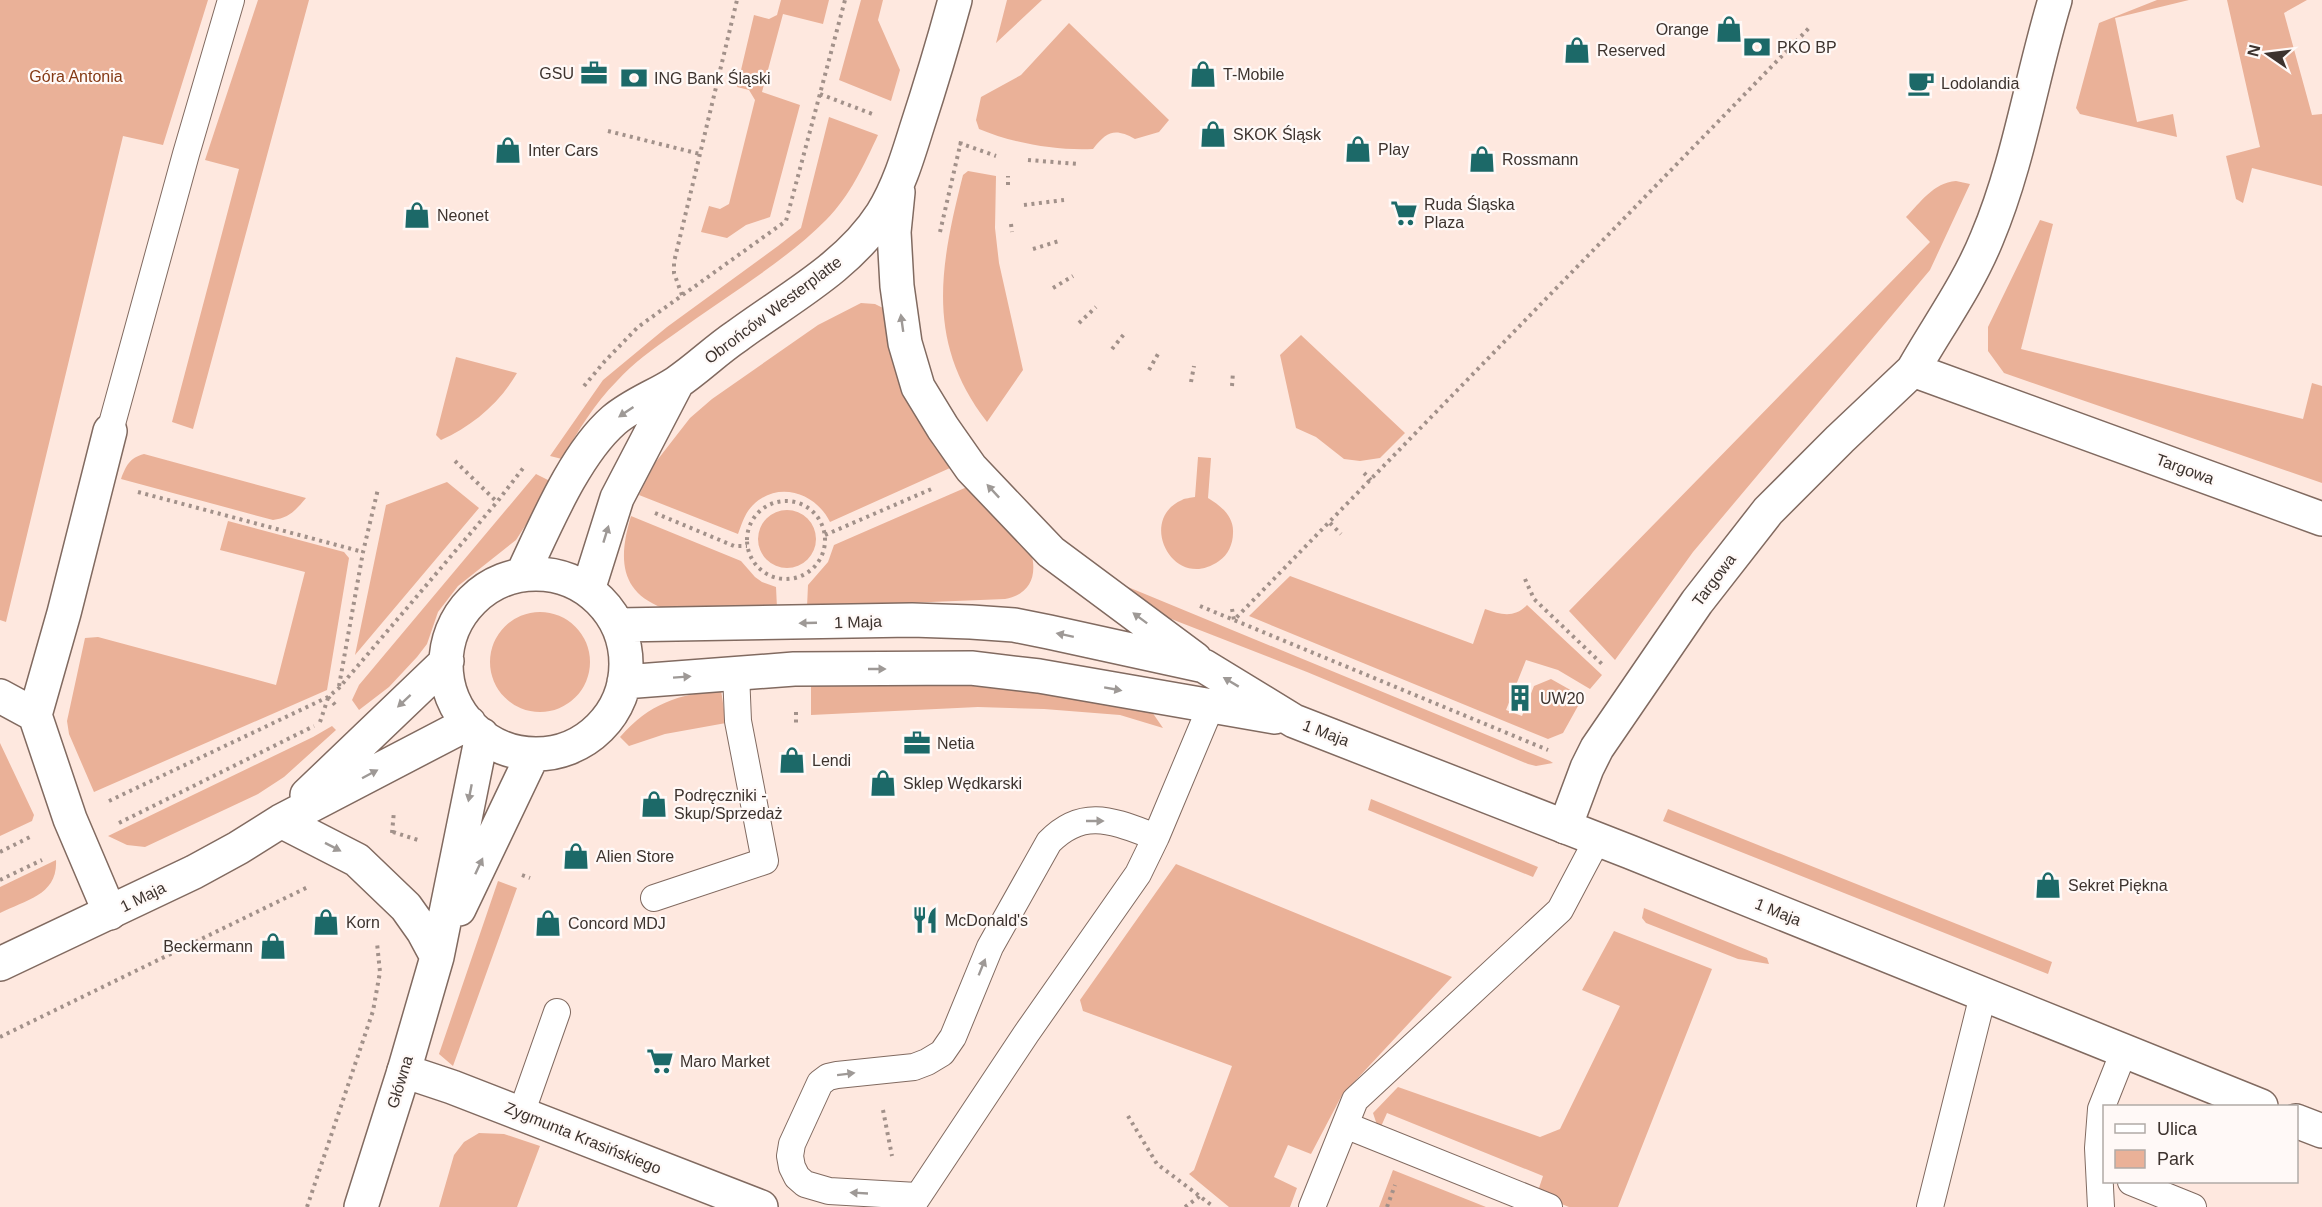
<svg xmlns="http://www.w3.org/2000/svg" width="2322" height="1207" font-family="Arial,sans-serif">
<rect width="100%" height="100%" fill="#fee8df"/>
<path fill="#eab198" d="M 0,0 L 208,0 L 163,145 L 123,136 L 6,622 L 0,620 Z
M 258,0 L 309,0 L 193,429 L 172,422 L 239,169 L 205,160 Z
M 781,0 L 829,0 L 823,24 L 783,14 L 762,92 L 800,105 L 770,217 L 746,225 L 727,238 L 701,232 L 709,206 L 720,209 L 729,204 L 755,100 L 749,90 L 737,87 L 754,15 L 769,19 L 777,15 Z
M 861,0 L 883,0 L 878,20 L 900,70 L 891,101 L 839,80 Z
M 1007,0 L 1042,0 L 996,43 Z
M 2157,0 L 2189,0 L 2115,18 L 2137,122 L 2173,114 L 2177,137 L 2080,114 L 2076,108 L 2099,23 Z
M 2227,0 L 2307,0 L 2284,13 L 2312,115 L 2322,114 L 2322,186 L 2252,168 L 2243,203 L 2236,199 L 2226,156 L 2260,147 Z
M 1069,23 L 1169,120 L 1159,132 L 1135,139 C 1115,128 1107,131 1093,149 C 1057,151 1012,143 979,129 L 976,120 L 981,97 L 1021,75 Z
M 829,117 L 878,135 C 864,165 850,196 826,220 C 781,265 724,297 673,335 C 653,349 633,363 617,381 C 594,404 578,431 562,459 L 550,456 L 603,380 L 667,327 L 778,246 L 801,228 Z
M 968,171 L 996,176 L 995,228 L 999,263 L 1023,370 L 987,422 C 925,342 940,266 963,175 Z
M 1956,181 L 1970,184 L 1930,270 L 1693,552 L 1615,660 L 1569,611 L 1930,242 L 1906,217 C 1921,202 1933,183 1956,181 Z
M 2040,220 L 2053,224 L 2021,349 L 2303,419 L 2312,383 L 2322,386 L 2322,483 L 2004,373 L 1988,351 L 1988,327 Z
M 861,303 L 875,304 L 885,309 L 901,386 L 933,445 L 950,468 L 830,522 C 816,493 778,480 753,505 C 745,513 742,523 738,534 L 639,495 L 655,463 L 690,418 L 712,399 L 818,325 Z
M 1301,335 L 1405,433 L 1380,458 L 1360,461 L 1344,459 L 1316,437 L 1296,428 L 1280,355 Z
M 456,357 L 517,373 C 499,404 472,426 441,440 L 436,435 Z
M 144,454 L 306,498 C 296,510 289,518 273,520 L 121,479 C 126,466 129,458 144,454 Z
M 1198,457 L 1211,458 L 1208,498 C 1221,506 1234,516 1233,533 C 1233,544 1228,555 1219,561 C 1174,593 1136,520 1182,500 C 1185,498 1191,498 1195,497 Z
M 536,474 L 550,481 L 536,509 L 516,540 L 458,586 L 438,612 L 427,644 L 417,657 L 389,687 L 359,710 L 352,700 L 359,685 Z
M 447,482 L 479,508 L 355,655 L 386,505 Z
M 967,487 L 1032,556 C 1037,579 1028,595 1005,599 L 807,607 L 808,585 L 828,562 L 834,545 Z
M758 539a29 29 0 1 1 58 0a29 29 0 1 1-58 0Z
M 631,516 L 741,561 L 755,577 L 762,582 L 776,587 L 777,608 L 663,608 C 618,591 619,556 631,516 Z
M 228,521 L 344,552 L 349,558 L 327,690 L 94,792 L 69,734 L 67,721 L 85,638 L 98,637 L 276,685 L 305,572 L 220,550 Z
M 1290,576 L 1473,644 L 1485,609 C 1501,615 1515,618 1527,605 L 1602,675 L 1590,689 L 1558,670 L 1526,660 L 1506,710 L 1522,716 L 1534,686 L 1551,679 L 1583,697 L 1563,733 L 1548,739 L 1249,616 Z
M 1111,580 L 1550,761 L 1553,763 L 1536,766 L 1528,764 L 1307,672 L 1161,615 Z
M490 662a50 50 0 1 1 100 0a50 50 0 1 1-100 0Z
M 906,684 L 960,685 L 1037,691 L 1152,712 L 1163,728 L 1120,715 L 1044,709 L 978,707 L 811,715 L 811,685 Z
M 721,690 L 726,723 L 665,734 L 629,746 L 620,737 C 650,703 677,695 721,690 Z
M 332,726 L 336,730 L 284,777 L 258,794 L 145,847 L 127,845 L 108,836 L 313,737 Z
M 0,743 L 34,815 L 32,821 L 0,836 Z
M 1371,799 L 1538,867 L 1533,877 L 1368,810 Z
M 1668,809 L 2052,962 L 2048,974 L 1663,821 Z
M 56,860 C 58,895 26,900 0,913 L 0,887 Z
M 1176,864 L 1452,977 L 1342,1095 L 1311,1154 L 1288,1145 L 1274,1177 L 1297,1188 L 1290,1207 L 1229,1207 L 1189,1174 L 1194,1170 L 1232,1066 L 1083,1011 L 1080,1000 Z
M 498,881 L 517,888 L 453,1066 L 439,1054 Z
M 1644,908 L 1767,958 L 1769,964 L 1738,959 L 1646,923 L 1642,918 Z
M 1614,931 L 1712,969 L 1618,1207 L 1569,1207 L 1537,1194 L 1543,1176 L 1387,1113 L 1379,1131 L 1373,1113 L 1398,1087 L 1540,1137 L 1560,1129 L 1620,1006 L 1582,990 Z
M 479,1133 L 504,1134 L 540,1146 L 517,1207 L 439,1207 L 454,1155 L 464,1142 Z
M 1393,1170 L 1486,1207 L 1379,1207 Z"/>
<g fill="none" stroke-linecap="round" stroke-linejoin="round">
<defs>
<path id="service" d="M 110,431 L 186,154 L 231,0
M 654,898 L 765,861 L 738,721 L 736,673
M 521,1114 L 557,1012
M 1345,1125 L 1549,1207
M 2131,1182 L 2193,1207
M 917,1196 L 829,1191 L 805,1184 L 797,1177 L 792,1167 L 790,1156 L 792,1144 L 820,1083 L 828,1077 L 837,1075 L 914,1067 L 927,1062 L 942,1053 L 953,1037 L 990,947 L 1049,842 C 1084,806 1115,822 1156,837
M 911,1207 L 1026,1034 L 1138,874 L 1156,837 L 1211,706
M 1312,1207 L 1355,1100 L 1560,910 L 1597,840
M 1930,1207 L 1983,995
M 2101,1207 L 2098,1148 L 2101,1109 L 2124,1051"/>
<path id="minor" d="M 1913,370 C 1938,326 1968,285 1987,238 C 2019,162 2031,79 2055,0
M 110,431 L 64,613 L 35,715 L 70,819 L 110,913
M 0,696 L 35,715
M 1565,827 L 1587,768 L 1597,748 L 1697,602 L 1768,511 L 1840,439 L 1913,370 L 2322,519
M 404,1071 L 452,1087 L 761,1207"/>
<path id="tertiary" d="M 898,192 L 894,232 L 897,286 L 905,343 L 918,387 L 943,428 L 971,468 L 1051,552 L 1195,659
M446 664a90 90 0 1 1 180 0a90 90 0 1 1-180 0Z
M 522,575 C 545,527 574,455 614,420 C 633,404 656,396 676,383 C 697,369 716,350 737,336 C 787,299 848,267 882,214 C 898,188 907,159 916,130 C 930,87 943,44 955,0
M 588,590 L 617,498 L 677,383
M 618,625 L 912,620 L 971,622 L 1014,625 L 1049,632 L 1204,666 L 1294,721 L 1630,852 L 2261,1106
M 624,682 L 794,669 L 971,668 L 1039,676 L 1275,717
M 307,795 L 447,661
M 281,821 L 357,860 L 406,907 L 423,931 L 437,957
M 459,909 L 533,754
M 0,964 L 194,872 L 238,848 L 281,821 L 469,723
M 2296,1121 L 2322,1131
M 361,1207 L 404,1071 L 437,957 L 482,735"/>
</defs>
<use href="#service" stroke="#816a60" stroke-width="28"/>
<use href="#minor" stroke="#816a60" stroke-width="36"/>
<use href="#tertiary" stroke="#816a60" stroke-width="36"/>
<path stroke="#a2918a" stroke-width="4" stroke-dasharray="3 4.5" stroke-linecap="butt" d="M 820,94 L 875,115
M 608,131 L 700,154
M 959,143 L 996,156
M 1028,160 L 1078,164
M 1008,185 L 1008,176
M 1024,205 L 1064,200
M 1011,224 L 1012,232
M 940,232 L 962,137
M 1033,249 L 1059,241
M 1053,288 L 1073,276
M 682,295 L 674,273 L 674,262 L 737,0
M 1079,323 L 1096,307
M 1112,349 L 1125,333
M 1149,370 L 1158,354
M 1191,382 L 1194,366
M 584,386 L 605,361 L 638,327 L 786,221 L 845,0
M 1232,386 L 1233,372
M 455,461 L 497,502
M 1364,473 L 1371,480
M 138,492 L 363,552
M747 540a39 39 0 1 1 78 0a39 39 0 1 1-78 0Z
M 655,513 L 734,546 L 747,546
M 1330,523 L 1341,534
M 825,535 L 934,488
M 1525,579 L 1534,599 L 1602,664
M 1200,606 L 1548,750
M 1232,609 L 1234,620 L 1810,27
M 339,686 L 363,552 L 378,489
M 328,697 L 338,708
M 796,712 L 796,727
M 320,722 L 328,698
M 109,801 L 328,697 L 339,688 L 497,502 L 524,467
M 119,823 L 314,726
M 393,832 L 418,840
M 392,833 L 394,811
M 0,852 L 32,836
M 522,875 L 530,878
M 0,880 L 42,860
M 0,1037 L 310,886
M 883,1110 L 892,1156
M 1128,1116 L 1157,1164 L 1214,1207
M 307,1207 L 373,1011 L 380,972 L 377,943
M 1185,1207 L 1200,1196
M 1387,1207 L 1395,1185"/>
<use href="#service" stroke="#fff" stroke-width="26"/>
<use href="#minor" stroke="#fff" stroke-width="33"/>
<use href="#tertiary" stroke="#fff" stroke-width="33"/>
</g>
<defs><path id="oneway-solid" d="M-6-.8H1V-3.2L6.5 0L1 3.2V.8H-6Z" transform="scale(1.5)"/></defs>
<g fill="#9e9996">
<use href="#oneway-solid" transform="translate(902 323) rotate(-98)"/>
<use href="#oneway-solid" transform="translate(626 412) rotate(146)"/>
<use href="#oneway-solid" transform="translate(993 491) rotate(-133)"/>
<use href="#oneway-solid" transform="translate(606 534) rotate(-73)"/>
<use href="#oneway-solid" transform="translate(1140 618) rotate(-143)"/>
<use href="#oneway-solid" transform="translate(808 623) rotate(178)"/>
<use href="#oneway-solid" transform="translate(1065 635) rotate(-168)"/>
<use href="#oneway-solid" transform="translate(877 669)"/>
<use href="#oneway-solid" transform="translate(682 677) rotate(-4)"/>
<use href="#oneway-solid" transform="translate(1231 682) rotate(-149)"/>
<use href="#oneway-solid" transform="translate(1113 689) rotate(10)"/>
<use href="#oneway-solid" transform="translate(404 701) rotate(137)"/>
<use href="#oneway-solid" transform="translate(370 774) rotate(-28)"/>
<use href="#oneway-solid" transform="translate(470 793) rotate(101)"/>
<use href="#oneway-solid" transform="translate(1095 821)"/>
<use href="#oneway-solid" transform="translate(333 847) rotate(27)"/>
<use href="#oneway-solid" transform="translate(479 866) rotate(-65)"/>
<use href="#oneway-solid" transform="translate(982 967) rotate(-68)"/>
<use href="#oneway-solid" transform="translate(846 1074) rotate(-7)"/>
<use href="#oneway-solid" transform="translate(859 1193) rotate(-177)"/>
</g>
<defs>
<symbol id="shop-bare" viewBox="-9 -9 18 18"><path d="M-5-2.5h2.3a2.7 3.5 0 0 1 5.4 0H5L5.5 6h-11ZM-1.5-2.5h3a1.5 2.3 0 0 0-3 0Z" fill="#1c6968" stroke="#fff9f7" stroke-width="2.5" paint-order="stroke"/></symbol>
<symbol id="bank-bare" viewBox="-9 -9 18 18"><path d="M-6-4H6V4H-6ZM0-2.3a2.3 2.3 0 1 0 0 4.6a2.3 2.3 0 1 0 0-4.6Z" fill="#1c6968" stroke="#fff9f7" stroke-width="2.5" paint-order="stroke"/></symbol>
<symbol id="office-bare" viewBox="-9 -9 18 18"><path d="M-6-3h4V-5.5h4V-3h4V5H-6ZM-1-4.5V-3h2v-1.5ZM-6 0V1H6V0Z" fill="#1c6968" stroke="#fff9f7" stroke-width="2.5" paint-order="stroke"/></symbol>
<symbol id="cafe-bare" viewBox="-9 -9 18 18"><path d="M-5.5-4.5H6V0H3Q3 3.5 0 3.5H-2.5Q-5.5 3.5-5.5 0ZM3-3.2v2h1.7v-2ZM-6 4.5H4V6H-6Z" fill="#1c6968" stroke="#fff9f7" stroke-width="2.5" paint-order="stroke"/></symbol>
<symbol id="supermarket-bare" viewBox="-9 -9 18 18"><path d="M-6-5.5h2.5l.6 2H6L4.5 2H-2.5L-4.4-4H-6ZM-1.5 3.2a1.3 1.3 0 1 0 .1 0ZM3 3.2a1.3 1.3 0 1 0 .1 0Z" fill="#1c6968" stroke="#fff9f7" stroke-width="2.5" paint-order="stroke"/></symbol>
<symbol id="building-bare" viewBox="-9 -9 18 18"><path d="M-4-6H4V6H1V3H-1V6H-4ZM-2.5-4.3h1.7v1.8h-1.7ZM.8-4.3h1.7v1.8H.8ZM-2.5-1h1.7V.8h-1.7ZM.8-1h1.7V.8H.8Z" fill="#1c6968" stroke="#fff9f7" stroke-width="2.5" paint-order="stroke"/></symbol>
<symbol id="restaurant-bare" viewBox="-9 -9 18 18"><path d="M-5-6h1v4h1v-4h1v4h1v-4h1v5L-1.5 .5V6h-2V.5L-5-1ZM5-6V6H3V1.5H1.5Q1.5-4 5-6Z" fill="#1c6968" stroke="#fff9f7" stroke-width="2.5" paint-order="stroke"/></symbol>
</defs>
<g fill-rule="evenodd">
<use href="#shop-bare" x="1710" y="10" width="38" height="38"/>
<use href="#bank-bare" x="1738" y="28" width="38" height="38"/>
<use href="#shop-bare" x="1558" y="31" width="38" height="38"/>
<use href="#office-bare" x="575" y="54" width="38" height="38"/>
<use href="#shop-bare" x="1184" y="55" width="38" height="38"/>
<use href="#bank-bare" x="615" y="59" width="38" height="38"/>
<use href="#cafe-bare" x="1902" y="64" width="38" height="38"/>
<use href="#shop-bare" x="1194" y="115" width="38" height="38"/>
<use href="#shop-bare" x="1339" y="130" width="38" height="38"/>
<use href="#shop-bare" x="489" y="131" width="38" height="38"/>
<use href="#shop-bare" x="1463" y="140" width="38" height="38"/>
<use href="#supermarket-bare" x="1385" y="194" width="38" height="38"/>
<use href="#shop-bare" x="398" y="196" width="38" height="38"/>
<use href="#building-bare" x="1501" y="679" width="38" height="38"/>
<use href="#office-bare" x="898" y="724" width="38" height="38"/>
<use href="#shop-bare" x="773" y="741" width="38" height="38"/>
<use href="#shop-bare" x="864" y="764" width="38" height="38"/>
<use href="#shop-bare" x="635" y="785" width="38" height="38"/>
<use href="#shop-bare" x="557" y="837" width="38" height="38"/>
<use href="#shop-bare" x="2029" y="866" width="38" height="38"/>
<use href="#restaurant-bare" x="906" y="901" width="38" height="38"/>
<use href="#shop-bare" x="307" y="903" width="38" height="38"/>
<use href="#shop-bare" x="529" y="904" width="38" height="38"/>
<use href="#shop-bare" x="254" y="927" width="38" height="38"/>
<use href="#supermarket-bare" x="641" y="1042" width="38" height="38"/>
</g>
<g text-anchor="middle" dominant-baseline="central" stroke-width="4.5" stroke-linejoin="round" paint-order="stroke">
<g font-size="16" fill="#3d332e" stroke="#fff9f7" text-anchor="start">
<text x="1709" y="29" text-anchor="end">Orange</text>
<text x="1777" y="47">PKO BP</text>
<text x="1597" y="50">Reserved</text>
<text x="574" y="73" text-anchor="end">GSU</text>
<text x="1223" y="74">T-Mobile</text>
<text x="654" y="78">ING Bank Śląski</text>
<text x="1941" y="83">Lodolandia</text>
<text x="1233" y="134">SKOK Śląsk</text>
<text x="1378" y="149">Play</text>
<text x="528" y="150">Inter Cars</text>
<text x="1502" y="159">Rossmann</text>
<text x="1424" y="204">Ruda Śląska<tspan x="1424" dy="18">Plaza</tspan></text>
<text x="437" y="215">Neonet</text>
<text x="1540" y="698">UW20</text>
<text x="937" y="743">Netia</text>
<text x="812" y="760">Lendi</text>
<text x="903" y="783">Sklep Wędkarski</text>
<text x="674" y="795">Podręczniki -<tspan x="674" dy="18">Skup/Sprzedaż</tspan></text>
<text x="596" y="856">Alien Store</text>
<text x="2068" y="885">Sekret Piękna</text>
<text x="945" y="920">McDonald's</text>
<text x="346" y="922">Korn</text>
<text x="568" y="923">Concord MDJ</text>
<text x="253" y="946" text-anchor="end">Beckermann</text>
<text x="680" y="1061">Maro Market</text>
</g>
<g font-size="16" fill="#843914" stroke="#fff9f7">
<text x="76" y="76">Góra Antonia</text>
</g>
<g font-size="16" fill="#3d332e" stroke="#fff9f7">
<text transform="translate(773 310) rotate(-37)">Obrońców Westerplatte</text>
<text transform="translate(2185 469) rotate(20)">Targowa</text>
<text transform="translate(1714 580) rotate(-53)">Targowa</text>
<text transform="translate(858 622) rotate(-2)">1 Maja</text>
<text transform="translate(1326 733) rotate(21)">1 Maja</text>
<text transform="translate(143 897) rotate(-26)">1 Maja</text>
<text transform="translate(1778 912) rotate(22)">1 Maja</text>
<text transform="translate(400 1082) rotate(-73)">Główna</text>
<text transform="translate(583 1138) rotate(22)">Zygmunta Krasińskiego</text>
</g>
</g>
<rect x="2103" y="1105" width="195" height="78" fill="#fff9f7" stroke="#b1aaa7" stroke-width="1.5"/>
<rect x="2115" y="1124" width="30" height="9" fill="#ffffff" stroke="#b1aaa7" stroke-width="1.5"/>
<text x="2157" y="1135" font-size="18" fill="#3d332e">Ulica</text>
<rect x="2115" y="1150" width="30" height="18" fill="#eab198" stroke="#b1aaa7" stroke-width="1.5"/>
<text x="2157" y="1165" font-size="18" fill="#3d332e">Park</text>
<g transform="translate(2268 54) rotate(284)" stroke="#fff9f7" stroke-width="4.5" paint-order="stroke">
<path d="M0-4.5L10 22L0 15L-10 22Z" fill="#3d332e"/>
<text y="-9" font-size="16" font-weight="bold" text-anchor="middle" fill="#3d332e">N</text>
</g>
</svg>
